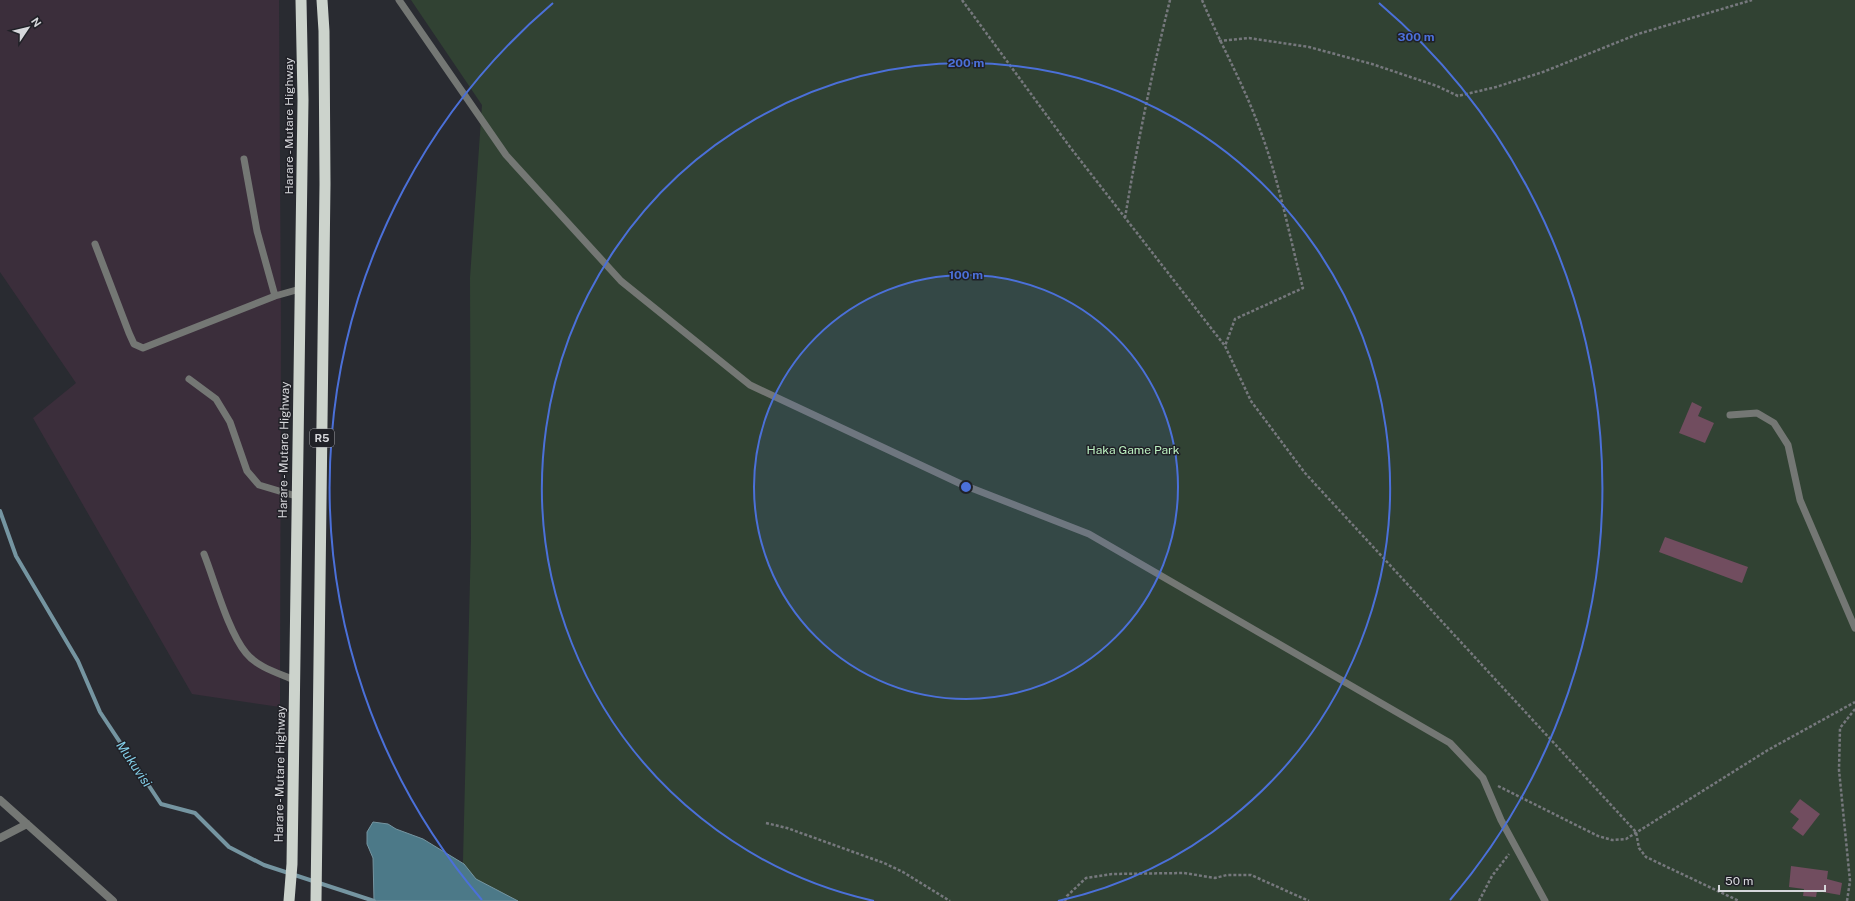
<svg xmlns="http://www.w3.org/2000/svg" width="1855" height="901" font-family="'Public Sans',sans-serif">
<rect width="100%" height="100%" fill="#292b31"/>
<path fill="#3b2e3b" d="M 0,0 L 279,0 L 281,329 L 280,707 L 192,694 L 33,418 L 76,383 L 0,272 Z"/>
<path fill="#314233" d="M 411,0 L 1855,0 L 1855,901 L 462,901 L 471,540 L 470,278 L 482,105 Z"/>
<path fill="#4c7988" stroke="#7595a1" d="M 373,822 L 388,824 L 396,829 L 423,839 L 464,864 L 476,879 L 518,901 L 374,901 L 373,858 L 367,844 L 367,832 Z"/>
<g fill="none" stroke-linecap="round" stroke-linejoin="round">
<path stroke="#7595a1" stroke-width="4" d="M 0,511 L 16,556 L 78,661 L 100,712 L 161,804 L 195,813 L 229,847 L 264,865 L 374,901"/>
</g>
<path fill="#714d5f" d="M 1692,402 L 1702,407 L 1698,416 L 1714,423 L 1705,443 L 1679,433 Z
M 1665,537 L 1748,567 L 1742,583 L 1659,552 Z
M 1800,799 L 1820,814 L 1803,836 L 1792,828 L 1799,819 L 1790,812 Z
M 1791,866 L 1828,871 L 1827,879 L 1842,883 L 1840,895 L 1817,891 L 1816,897 L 1803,896 L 1804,889 L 1789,887 Z"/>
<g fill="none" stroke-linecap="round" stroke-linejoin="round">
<path stroke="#76787d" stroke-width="2.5" stroke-dasharray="3 2" stroke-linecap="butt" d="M 962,0 L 1070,147 L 1225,346
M 1202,0 C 1220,43 1243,83 1259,127 C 1279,179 1289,235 1303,288 L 1235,319 L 1225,346 L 1251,401 L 1305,473 L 1636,832 L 1639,848 L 1646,857 L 1739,901
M 1219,41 L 1249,38 L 1309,47 L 1372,64 L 1437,86 L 1458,96 L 1496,87 L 1543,72 L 1638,34 L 1752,0
M 1125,218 C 1137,145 1152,72 1170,0
M 1498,786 L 1598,836 L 1612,840 L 1626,839 L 1768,750 L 1855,702
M 766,823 L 787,828 L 884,863 L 903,872 L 950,901
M 1065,901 L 1067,896 L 1086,878 L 1112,874 L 1184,873 L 1215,878 L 1227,875 L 1251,875 L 1309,901
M 1479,901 L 1492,876 L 1509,854
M 1847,901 L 1850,881 L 1839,770 L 1840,728 L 1855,709"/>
<path stroke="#747774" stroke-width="7" d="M 399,0 L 506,155 L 621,281 L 750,385 L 961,484 L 1089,534 L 1450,743 L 1483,778 L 1501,820 L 1545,901
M 244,159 L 257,231 L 275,296
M 95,244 L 129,333 L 134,344 L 143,348 L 275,296 L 300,289
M 189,379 L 216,399 L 230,422 L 247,471 L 259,485 L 296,496
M 1730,415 L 1757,413 L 1774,423 L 1788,445 L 1800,500 L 1855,628
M 204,554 C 215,582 228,631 246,653 C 257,667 278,673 294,680"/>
<path stroke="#747774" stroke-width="8" d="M 0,800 L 113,901
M 0,838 L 27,824"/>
<path stroke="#ccd3cc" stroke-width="11" d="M 289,901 L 292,864 L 303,100 L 301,0
M 316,901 L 325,184 L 324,31 L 322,0"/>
</g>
<circle cx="966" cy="487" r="212" fill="#4b70d9" fill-opacity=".12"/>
<g fill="none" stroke="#4b70d9" stroke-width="2">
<circle cx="966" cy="487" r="212"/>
<path d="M874 901A424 424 0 1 1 1058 901"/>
<path d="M482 900A636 636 0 0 1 553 3M1379 3A636 636 0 0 1 1450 900"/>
</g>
<g text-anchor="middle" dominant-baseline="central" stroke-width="3" stroke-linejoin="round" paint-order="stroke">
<rect fill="#202127" stroke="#9fa0a5" stroke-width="1" x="310" y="429" width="24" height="18" rx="3"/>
<g font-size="11" font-weight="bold" fill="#d6d7db">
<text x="322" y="438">R5</text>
</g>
<g font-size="12" fill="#d6d7db" stroke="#202127">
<text transform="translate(289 126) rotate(-90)">Harare - Mutare Highway</text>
<text transform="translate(284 450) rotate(-89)">Harare - Mutare Highway</text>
<text transform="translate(280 774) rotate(-89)">Harare - Mutare Highway</text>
</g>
<g font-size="12" fill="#bcf1c1" stroke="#202127">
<text x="1133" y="450">Haka Game Park</text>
</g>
<g font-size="13" font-style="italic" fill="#84d1eb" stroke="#202127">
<text transform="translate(134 764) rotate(56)">Mukuvisi</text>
</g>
</g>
<circle cx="966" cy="487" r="6" fill="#4b70d9" stroke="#202127" stroke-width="2"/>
<g font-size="12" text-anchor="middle" font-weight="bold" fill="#4b70d9" stroke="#202127" stroke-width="3" stroke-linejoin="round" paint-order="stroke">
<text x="1416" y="41">300 m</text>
<text x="966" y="67">200 m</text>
<text x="966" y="279">100 m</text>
</g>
<g transform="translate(28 28) rotate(55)" stroke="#202127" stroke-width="3" paint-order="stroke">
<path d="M0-3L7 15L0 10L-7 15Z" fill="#d6d7db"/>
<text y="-6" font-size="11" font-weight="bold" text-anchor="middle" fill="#d6d7db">N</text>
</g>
<path d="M1719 885v6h106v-6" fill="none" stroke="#d6d7db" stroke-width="2"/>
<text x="1725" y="885" font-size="12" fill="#d6d7db" stroke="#202127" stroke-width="3" paint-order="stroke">50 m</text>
</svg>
